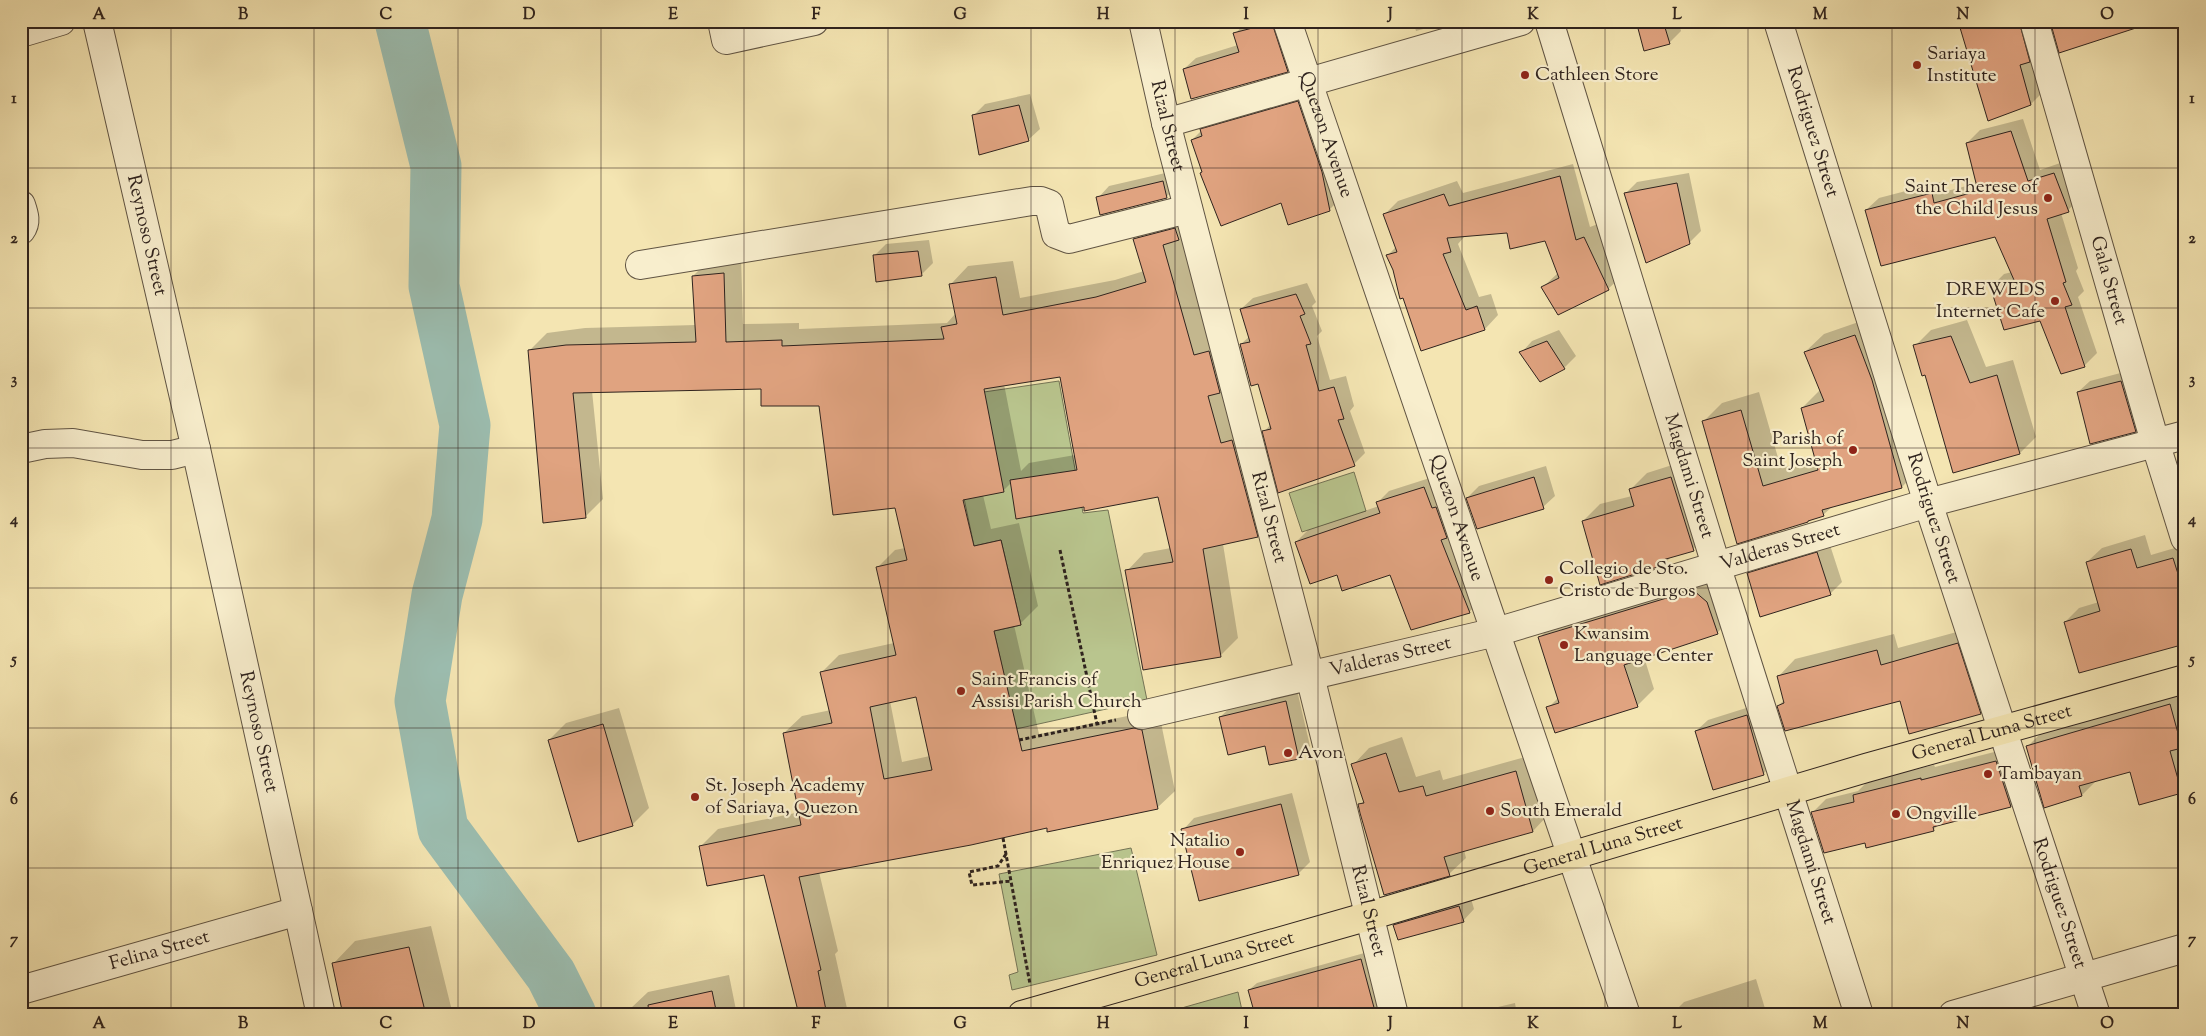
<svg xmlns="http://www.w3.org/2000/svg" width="2206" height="1036" font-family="'Sorts Mill Goudy',serif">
<rect width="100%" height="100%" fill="#f4e5b2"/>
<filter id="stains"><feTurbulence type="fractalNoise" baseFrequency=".004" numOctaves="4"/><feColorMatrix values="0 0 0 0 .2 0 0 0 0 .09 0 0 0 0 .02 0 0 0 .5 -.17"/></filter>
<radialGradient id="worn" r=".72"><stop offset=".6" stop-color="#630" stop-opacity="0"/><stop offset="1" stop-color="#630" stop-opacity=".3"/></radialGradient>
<path fill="#b9c58e" stroke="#747456" d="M 1059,381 L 1083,513 L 1108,510 L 1147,700 L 1016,729 L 994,631 L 1021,625 L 1001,540 L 974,546 L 943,398 Z
M 1354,472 L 1366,511 L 1302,532 L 1289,493 Z
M 1131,848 L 1157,955 L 1012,990 L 1009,975 L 1018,972 L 999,874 Z
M 1238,992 L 1243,1015 L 1157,1015 Z"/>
<path fill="#0003" fill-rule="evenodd" d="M 1250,21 L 1286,21 L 1299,59 L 1287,71 L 1184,69 L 1196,58 L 1238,45 L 1235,34 L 1246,22 Z
M 1413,21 L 1452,21 L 1416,31 Z
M 1637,21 L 1678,21 L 1681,31 L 1669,43 Z
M 1959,21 L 2039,21 L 2048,87 L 2031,104 Z
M 1308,92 L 1340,199 L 1329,210 L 1282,201 L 1203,171 L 1192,140 L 1212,120 Z
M 1030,94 L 1040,129 L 1028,140 L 974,115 L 985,104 Z
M 2023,119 L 2040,170 L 2066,161 L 2081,198 L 2068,210 L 2061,213 L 2078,268 L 2076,271 L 2084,291 L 2078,297 L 2097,353 L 2084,366 L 2041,319 L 1992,286 L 2004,274 L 2012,272 L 1996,236 L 1866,210 L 1879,198 L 1944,181 L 1947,191 L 1978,183 L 1967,143 L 1980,130 Z
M 1573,164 L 1590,227 L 1598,224 L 1622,276 L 1608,289 L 1543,287 L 1558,273 L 1545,239 L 1508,232 L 1463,235 L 1464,237 L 1458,244 L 1479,297 L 1491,294 L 1498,315 L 1485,329 L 1422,349 L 1388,255 L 1396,247 L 1384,215 L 1398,201 L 1457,181 L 1463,193 Z
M 1174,171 L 1178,186 L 1166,197 L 1098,198 L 1109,186 Z
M 1689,173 L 1701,231 L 1689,243 L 1625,194 L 1637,182 Z
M 1192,212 L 1275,519 L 1257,536 L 1223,544 L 1238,638 L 1221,655 L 1144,669 L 1127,571 L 1144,553 L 1171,548 L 1159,496 L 1085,506 L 1011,483 L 1003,491 L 983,495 L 991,529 L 1019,523 L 1038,606 L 1020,624 L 1014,625 L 1039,734 L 1152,711 L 1159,713 L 1175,791 L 1157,808 L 1048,827 L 819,872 L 838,951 L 835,954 L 848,1013 L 801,1015 L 765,873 L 700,847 L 718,829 L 800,812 L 784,733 L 802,716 L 831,710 L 822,672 L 839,655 L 894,643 L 877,568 L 895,550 L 905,548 L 896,506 L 821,405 L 762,388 L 592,391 L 603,499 L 586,516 L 530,350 L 547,333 L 585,328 L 696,325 L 693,276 L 711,258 L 741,256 L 743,324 L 799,323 L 799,329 L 947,323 L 956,313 L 951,284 L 968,266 L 1013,261 L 1020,298 L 1115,280 L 1144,271 L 1135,239 L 1152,222 ZM 1061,376 L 1075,455 L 1029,463 L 1021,471 L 1004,384 ZM 917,695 L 930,756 L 902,762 L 890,701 Z
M 929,240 L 933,263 L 921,275 L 875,255 L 886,244 Z
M 1307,283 L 1316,302 L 1312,306 L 1322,331 L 1317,336 L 1330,380 L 1346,376 L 1354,406 L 1350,411 L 1365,453 L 1354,464 L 1264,432 L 1271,424 L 1259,383 L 1241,344 L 1250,336 L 1241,309 L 1253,298 Z
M 1873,317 L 1920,468 L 1902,487 L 1833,506 L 1823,515 L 1738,542 L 1703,422 L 1722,403 L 1759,392 L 1781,468 L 1816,458 L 1802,408 L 1821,389 L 1805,352 L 1824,334 Z
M 1967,320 L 1986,367 L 2013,360 L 2036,437 L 2020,453 L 1926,374 L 1915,346 L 1931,330 Z
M 1559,330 L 1576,356 L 1564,368 L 1540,380 L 1521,353 L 1532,341 Z
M 2132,370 L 2147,419 L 2135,431 L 2078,392 L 2090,381 Z
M 1688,460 L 1710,533 L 1693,549 L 1672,556 L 1664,564 L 1601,583 L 1583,521 L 1600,504 L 1632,496 L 1630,490 L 1647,473 Z
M 1546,466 L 1555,496 L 1543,507 L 1467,498 L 1479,486 Z
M 1436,476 L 1481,601 L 1469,612 L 1390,573 L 1337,574 L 1296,542 L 1308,530 L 1379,506 L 1378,502 L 1389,491 Z
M 2145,535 L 2151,555 L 2185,545 L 2185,642 L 2065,622 L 2079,608 L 2099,602 L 2087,562 L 2102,548 Z
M 1829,542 L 1842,582 L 1830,594 L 1748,574 L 1760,562 Z
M 1710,573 L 1734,616 L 1717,633 L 1644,657 L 1654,689 L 1637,706 L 1548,708 L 1559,697 L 1540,637 L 1557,620 Z
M 1975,627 L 1997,696 L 1980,713 L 1900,700 L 1778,706 L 1784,700 L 1778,677 L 1795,659 L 1894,634 L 1898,648 Z
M 1297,690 L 1310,746 L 1298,758 L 1266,745 L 1220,717 L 1232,706 Z
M 2184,691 L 2185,788 L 2181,792 L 2131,770 L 2096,781 L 2082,795 L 2027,747 L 2041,733 Z
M 1759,704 L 1775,762 L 1764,773 L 1696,731 L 1708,720 Z
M 619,708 L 649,808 L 632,825 L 549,740 L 566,723 Z
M 1402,737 L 1416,777 L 1440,770 L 1443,780 L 1532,755 L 1549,814 L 1533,831 L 1464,850 L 1466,858 L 1449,874 L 1359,805 L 1365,800 L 1353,765 L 1369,748 Z
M 2010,748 L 2024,792 L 2011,806 L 1939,824 L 1933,830 L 1866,841 L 1812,813 L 1826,799 L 1858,791 L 1868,781 L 1934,765 L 1935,767 Z
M 1292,793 L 1310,862 L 1298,874 L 1183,830 L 1194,818 Z
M 1470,895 L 1474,909 L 1463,921 L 1395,925 L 1406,914 Z
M 431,926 L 453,1015 L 344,1015 L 333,964 L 355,941 Z
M 1368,952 L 1385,1015 L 1256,1015 L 1249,990 L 1257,983 Z
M 729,975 L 737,1015 L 632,1015 L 630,1009 L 648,992 Z
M 1756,979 L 1767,1015 L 1671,1015 L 1684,1002 Z
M 1515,1003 L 1517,1015 L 1464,1015 Z"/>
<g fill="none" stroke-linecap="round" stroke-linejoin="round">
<path stroke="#9cbeb1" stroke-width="51" d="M 400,21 L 436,166 L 434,286 L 465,425 L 457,519 L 437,595 L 420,701 L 443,829 L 551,975 L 571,1015"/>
</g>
<path fill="#e0a380" stroke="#2f231e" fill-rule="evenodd" d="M 1636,21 L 1663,21 L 1670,44 L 1644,51 Z
M 1958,21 L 2019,21 L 2030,62 L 2020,65 L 2031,105 L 1988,121 Z
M 2050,21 L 2141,21 L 2142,26 L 2059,53 Z
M 1272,23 L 1288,72 L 1191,99 L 1183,69 L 1239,52 L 1233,33 Z
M 1298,101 L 1322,172 L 1330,211 L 1288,225 L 1281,203 L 1221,226 L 1200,173 L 1202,172 L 1191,140 L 1202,136 L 1200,129 Z
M 1019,105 L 1029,141 L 979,155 L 972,115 Z
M 2011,131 L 2028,181 L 2054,173 L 2069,212 L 2047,219 L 2066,282 L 2063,283 L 2072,305 L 2065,307 L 2085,367 L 2061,374 L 2040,321 L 2004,330 L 1990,286 L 2014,280 L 1995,237 L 1881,266 L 1865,210 L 1932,193 L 1934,203 L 1978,191 L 1966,143 Z
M 1560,176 L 1576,240 L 1584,237 L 1609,290 L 1558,315 L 1541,287 L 1559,278 L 1545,241 L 1510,249 L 1507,233 L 1447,238 L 1451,252 L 1443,254 L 1466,310 L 1477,306 L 1485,330 L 1421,351 L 1403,298 L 1400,299 L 1393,270 L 1386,255 L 1397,252 L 1383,214 L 1444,194 L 1449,206 Z
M 1163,181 L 1167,198 L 1100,215 L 1096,197 Z
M 1677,183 L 1690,244 L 1646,263 L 1624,193 Z
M 1175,228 L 1179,240 L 1163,245 L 1194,355 L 1209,351 L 1220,393 L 1208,396 L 1221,443 L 1232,440 L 1258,537 L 1203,549 L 1221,657 L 1143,670 L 1125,570 L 1173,562 L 1158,497 L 1084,511 L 1084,507 L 1016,519 L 1010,480 L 1077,470 L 1060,377 L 984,389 L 1004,492 L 963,500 L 974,546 L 1001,540 L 1021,625 L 994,631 L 1022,751 L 1134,728 L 1142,730 L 1158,809 L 1047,832 L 1047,828 L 971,845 L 799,877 L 821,970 L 818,971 L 827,1015 L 799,1015 L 764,875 L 707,886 L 699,846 L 801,825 L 783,733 L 832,723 L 820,672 L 896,655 L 876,567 L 907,560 L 895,508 L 833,515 L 819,406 L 761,406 L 761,389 L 573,393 L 586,518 L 543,523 L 528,350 L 566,345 L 696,342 L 692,276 L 724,273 L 726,342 L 782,340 L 782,346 L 944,339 L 941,327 L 957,324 L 949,284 L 996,277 L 1003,315 L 1096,297 L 1146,282 L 1133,239 ZM 916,697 L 932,770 L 884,779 L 870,707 Z
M 918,251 L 922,276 L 876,282 L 873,255 Z
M 1296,294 L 1305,314 L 1300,316 L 1311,344 L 1306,345 L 1319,391 L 1334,387 L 1344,419 L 1338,420 L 1355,466 L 1278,493 L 1262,431 L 1271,429 L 1258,384 L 1251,386 L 1240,344 L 1250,342 L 1240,309 Z
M 1855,335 L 1872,380 L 1902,488 L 1822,510 L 1824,516 L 1808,521 L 1808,522 L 1737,544 L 1702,421 L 1741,410 L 1763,486 L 1818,470 L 1801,408 L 1824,401 L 1804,352 Z
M 1951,336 L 1970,383 L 1997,375 L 2020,454 L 1953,473 L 1925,375 L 1922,376 L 1913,345 Z
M 1547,341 L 1565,369 L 1540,382 L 1519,352 Z
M 2121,381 L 2136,432 L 2090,444 L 2077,392 Z
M 1534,477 L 1544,509 L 1477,529 L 1466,498 Z
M 1671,477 L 1694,551 L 1659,561 L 1664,565 L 1600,585 L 1582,521 L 1634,506 L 1629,489 Z
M 1424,487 L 1432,508 L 1436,507 L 1447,538 L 1441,540 L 1470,613 L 1411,630 L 1390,575 L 1342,591 L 1337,575 L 1310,584 L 1295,542 L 1380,513 L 1376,502 Z
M 2131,549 L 2137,568 L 2173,558 L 2185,596 L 2185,644 L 2079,673 L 2064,622 L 2100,611 L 2086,562 Z
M 1817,552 L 1831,595 L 1760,617 L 1747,573 Z
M 1693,590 L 1707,602 L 1718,634 L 1624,665 L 1638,707 L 1555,733 L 1546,707 L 1559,703 L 1538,637 Z
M 1958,643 L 1981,714 L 1909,734 L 1900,701 L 1785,731 L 1777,706 L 1784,703 L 1777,676 L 1877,650 L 1881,665 Z
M 1286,701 L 1299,759 L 1269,765 L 1265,746 L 1228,755 L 1219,717 Z
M 2170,704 L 2182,748 L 2170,751 L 2182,793 L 2139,805 L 2130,772 L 2079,786 L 2082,796 L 2044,808 L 2026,746 Z
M 1747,715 L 1764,775 L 1713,790 L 1695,731 Z
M 603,724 L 633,826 L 578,842 L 548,740 Z
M 1386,753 L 1399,792 L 1423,786 L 1426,796 L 1516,771 L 1533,832 L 1444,857 L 1450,876 L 1384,895 L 1360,813 L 1358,804 L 1364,803 L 1351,764 Z
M 1996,761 L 2011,807 L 1933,827 L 1934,831 L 1866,848 L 1865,843 L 1824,853 L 1811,812 L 1854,802 L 1853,795 L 1921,778 L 1921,780 Z
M 1281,804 L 1299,875 L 1199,901 L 1181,829 Z
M 1459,906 L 1464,922 L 1398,940 L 1393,925 Z
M 409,947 L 426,1015 L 343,1015 L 332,963 Z
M 1361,959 L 1376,1015 L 1255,1015 L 1248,990 Z
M 712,991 L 717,1015 L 649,1015 L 648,1005 Z"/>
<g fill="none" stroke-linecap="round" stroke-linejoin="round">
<defs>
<g id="minor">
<path id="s1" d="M 97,21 L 196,449 L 321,1015"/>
<path d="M 722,21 L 726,40 L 814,21"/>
<path id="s2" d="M 1143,21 L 1166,123 L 1310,676 L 1394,1015"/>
<path id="s3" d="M 1287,21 L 1626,1015"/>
<path id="s4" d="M 1549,21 L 1716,565 L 1859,1015"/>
<path id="s5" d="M 1778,21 L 1928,503 L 2096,1015"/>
<path id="s6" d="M 2034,21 L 2155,442 L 2185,538"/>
<path d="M 21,33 L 61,21"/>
<path d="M 1166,123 L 1521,21"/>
<path d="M 21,205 C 24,214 27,222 21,230"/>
<path d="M 640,265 L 1032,201 L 1041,201 L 1049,204 L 1056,234 L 1069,239 L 1188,209"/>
<path d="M 21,449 L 45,444 L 73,443 L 142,455 L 172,455 L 196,449"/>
<path id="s7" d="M 1142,715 L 1496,632 L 1928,503 L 2185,435"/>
<path id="s8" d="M 21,990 L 298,911"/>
<path d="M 1953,1015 L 2185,948"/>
</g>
<g id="major">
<path id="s9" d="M 1022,1015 L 1369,916 L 1866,768 L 2185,679"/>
</g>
</defs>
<use href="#minor" stroke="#605443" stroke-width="30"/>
<use href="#major" stroke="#2f231e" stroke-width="30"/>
<path stroke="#2f231e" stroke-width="3" stroke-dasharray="4 2.5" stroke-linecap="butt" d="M 1060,550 L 1097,724
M 1019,740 L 1116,720
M 1003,838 L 1030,984
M 1006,854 L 998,866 L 969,872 L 972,885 L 1011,881"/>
<use href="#minor" stroke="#f8eecd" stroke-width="28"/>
<use href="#major" stroke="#f4e5b2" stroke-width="28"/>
</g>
<path fill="none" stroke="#2f231e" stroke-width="1" stroke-opacity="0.55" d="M 171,21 L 171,1015M 314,21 L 314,1015M 458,21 L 458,1015M 601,21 L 601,1015M 744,21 L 744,1015M 888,21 L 888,1015M 1031,21 L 1031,1015M 1175,21 L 1175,1015M 1318,21 L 1318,1015M 1462,21 L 1462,1015M 1605,21 L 1605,1015M 1748,21 L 1748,1015M 1892,21 L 1892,1015M 2035,21 L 2035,1015M 21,168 L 2185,168M 21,308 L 2185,308M 21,448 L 2185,448M 21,588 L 2185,588M 21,728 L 2185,728M 21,868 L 2185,868"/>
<g fill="#8f2418" stroke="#f8eecd" stroke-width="2">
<circle cx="1917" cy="65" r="5"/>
<circle cx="1525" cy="75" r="5"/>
<circle cx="2048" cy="198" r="5"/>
<circle cx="2055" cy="301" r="5"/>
<circle cx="1853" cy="450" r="5"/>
<circle cx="1549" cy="580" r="5"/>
<circle cx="1564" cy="645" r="5"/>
<circle cx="961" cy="691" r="5"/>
<circle cx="1288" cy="753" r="5"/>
<circle cx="1988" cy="774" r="5"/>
<circle cx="695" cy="797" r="5"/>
<circle cx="1490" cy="811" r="5"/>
<circle cx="1896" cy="814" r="5"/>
<circle cx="1240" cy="852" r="5"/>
</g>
<g text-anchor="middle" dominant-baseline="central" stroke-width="4.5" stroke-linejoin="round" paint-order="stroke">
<g font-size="19" fill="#2f231e" stroke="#f8eecd" text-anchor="start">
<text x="1927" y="54">Sariaya<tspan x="1927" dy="22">Institute</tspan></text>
<text x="1535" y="75">Cathleen Store</text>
<text x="2038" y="187" text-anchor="end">Saint Therese of<tspan x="2038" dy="22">the Child Jesus</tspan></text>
<text x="2045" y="290" text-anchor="end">DREWEDS<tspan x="2045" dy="22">Internet Cafe</tspan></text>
<text x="1843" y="439" text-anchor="end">Parish of<tspan x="1843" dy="22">Saint Joseph</tspan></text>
<text x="1559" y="569">Collegio de Sto.<tspan x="1559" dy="22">Cristo de Burgos</tspan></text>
<text x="1574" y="634">Kwansim<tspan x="1574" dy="22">Language Center</tspan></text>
<text x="971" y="680">Saint Francis of<tspan x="971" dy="22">Assisi Parish Church</tspan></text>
<text x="1298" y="753">Avon</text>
<text x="1998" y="774">Tambayan</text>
<text x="705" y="786">St. Joseph Academy<tspan x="705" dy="22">of Sariaya, Quezon</tspan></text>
<text x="1500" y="811">South Emerald</text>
<text x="1906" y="814">Ongville</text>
<text x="1230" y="841" text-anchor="end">Natalio<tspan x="1230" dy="22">Enriquez House</tspan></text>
</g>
<g font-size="19" fill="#2f231e" stroke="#f8eecd">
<text stroke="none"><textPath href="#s2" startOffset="108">Rizal Street</textPath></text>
<text stroke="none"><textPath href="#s5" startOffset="116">Rodriguez Street</textPath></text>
<text stroke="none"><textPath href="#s3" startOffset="120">Quezon Avenue</textPath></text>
<text stroke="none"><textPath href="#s1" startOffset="220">Reynoso Street</textPath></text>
<text stroke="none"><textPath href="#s6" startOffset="270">Gala Street</textPath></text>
<text stroke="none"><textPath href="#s4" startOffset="476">Magdami Street</textPath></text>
<text stroke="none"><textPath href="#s2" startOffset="512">Rizal Street</textPath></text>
<text stroke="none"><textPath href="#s3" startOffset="525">Quezon Avenue</textPath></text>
<text stroke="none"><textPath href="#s5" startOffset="521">Rodriguez Street</textPath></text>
<text stroke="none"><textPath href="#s7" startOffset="660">Valderas Street</textPath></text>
<text stroke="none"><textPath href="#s7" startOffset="255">Valderas Street</textPath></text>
<text stroke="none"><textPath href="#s1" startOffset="729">Reynoso Street</textPath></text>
<text stroke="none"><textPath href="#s9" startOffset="1010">General Luna Street</textPath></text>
<text stroke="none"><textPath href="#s9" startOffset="605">General Luna Street</textPath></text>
<text stroke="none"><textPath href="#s4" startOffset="881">Magdami Street</textPath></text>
<text stroke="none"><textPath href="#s5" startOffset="926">Rodriguez Street</textPath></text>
<text stroke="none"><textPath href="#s2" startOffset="918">Rizal Street</textPath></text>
<text stroke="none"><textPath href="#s8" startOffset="144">Felina Street</textPath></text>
<text stroke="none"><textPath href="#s9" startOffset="200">General Luna Street</textPath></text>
</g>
</g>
<rect width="2206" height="1036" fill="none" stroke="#f4e5b2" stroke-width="55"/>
<rect x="28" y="28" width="2150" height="980" fill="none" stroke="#2f231e" stroke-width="2"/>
<g font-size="16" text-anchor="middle" font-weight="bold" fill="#2f231e">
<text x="99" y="19">A</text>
<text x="243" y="19">B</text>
<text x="386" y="19">C</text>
<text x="529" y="19">D</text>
<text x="673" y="19">E</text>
<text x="816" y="19">F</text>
<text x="960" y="19">G</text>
<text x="1103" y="19">H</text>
<text x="1246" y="19">I</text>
<text x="1390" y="19">J</text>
<text x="1533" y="19">K</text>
<text x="1677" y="19">L</text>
<text x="1820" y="19">M</text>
<text x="1963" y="19">N</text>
<text x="2107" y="19">O</text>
<text x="14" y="103">1</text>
<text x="2192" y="103">1</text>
<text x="14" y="243">2</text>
<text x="2192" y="243">2</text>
<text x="14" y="384">3</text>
<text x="2192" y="384">3</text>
<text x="14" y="524">4</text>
<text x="2192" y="524">4</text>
<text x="14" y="664">5</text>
<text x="2192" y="664">5</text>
<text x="14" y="804">6</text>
<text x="2192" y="804">6</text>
<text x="14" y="944">7</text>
<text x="2192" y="944">7</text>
<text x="99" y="1028">A</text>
<text x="243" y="1028">B</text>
<text x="386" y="1028">C</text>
<text x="529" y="1028">D</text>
<text x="673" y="1028">E</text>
<text x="816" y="1028">F</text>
<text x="960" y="1028">G</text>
<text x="1103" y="1028">H</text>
<text x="1246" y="1028">I</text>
<text x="1390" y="1028">J</text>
<text x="1533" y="1028">K</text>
<text x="1677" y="1028">L</text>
<text x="1820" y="1028">M</text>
<text x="1963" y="1028">N</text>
<text x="2107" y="1028">O</text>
</g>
<rect width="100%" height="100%" filter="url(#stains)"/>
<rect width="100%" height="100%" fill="url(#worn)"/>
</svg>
